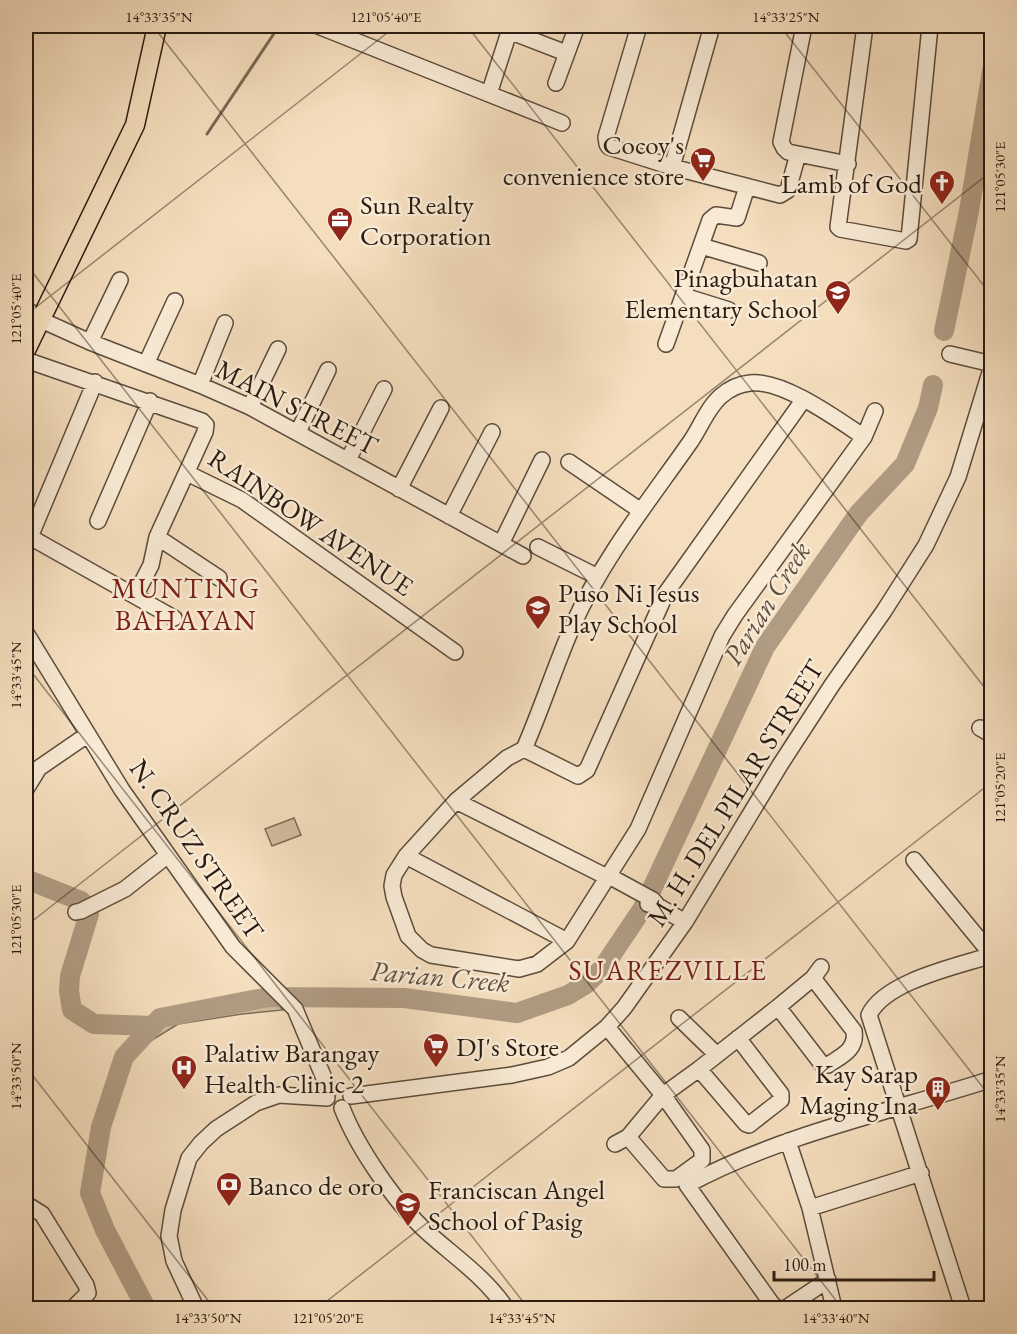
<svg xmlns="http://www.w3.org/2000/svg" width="1017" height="1334" font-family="'EB Garamond',serif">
<rect width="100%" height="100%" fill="#f5debe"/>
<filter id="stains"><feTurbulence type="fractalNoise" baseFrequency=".00333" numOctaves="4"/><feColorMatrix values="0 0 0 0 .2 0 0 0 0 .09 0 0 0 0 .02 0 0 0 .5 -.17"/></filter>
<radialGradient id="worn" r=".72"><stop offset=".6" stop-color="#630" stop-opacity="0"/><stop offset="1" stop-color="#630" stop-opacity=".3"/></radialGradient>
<path fill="#d2bda0" stroke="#7e6c58" stroke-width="1.5" d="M 294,818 L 301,835 L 272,846 L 265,829 Z
M 278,1004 L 283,1010 L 242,1014 L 178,1024 L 149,1042 L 146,1038 L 156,1028 L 181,1015 L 214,1009 Z"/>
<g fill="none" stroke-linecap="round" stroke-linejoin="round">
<path stroke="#7a6855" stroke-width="3" d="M 207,134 L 279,26"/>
<path stroke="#b09c83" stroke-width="20" d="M 944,331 L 969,211 L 992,71
M 26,879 L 81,901 L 89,914 L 70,976 L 69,991 L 72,1010 L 94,1024 L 153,1026
M 146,1308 L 105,1230 L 90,1193 L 101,1127 L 124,1057 L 160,1018 L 269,997 L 404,998 L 517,1013 L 568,995 L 586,984 L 602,969 L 643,908 L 765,647 L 859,513 L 905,464 L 928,408 L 933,385"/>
<defs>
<path id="minor" d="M 318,26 L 562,123
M 639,26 L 606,137 L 607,144 L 609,147 L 672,167 L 780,195 L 788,190 L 798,154
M 804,26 L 781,142 L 784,148 L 788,152 L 848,164
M 865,26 L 838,227 L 840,229 L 906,241 L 909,239 L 930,26
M 509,31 L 566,53
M 556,83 L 577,26
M 489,94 L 511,26
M 672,167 L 712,26
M 701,246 L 759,263
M 684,296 L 729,310
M 26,309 L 41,320 L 90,342 L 200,385 L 250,407 L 523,556
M 90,342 L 120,280
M 666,344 L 710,220 L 716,215 L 737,218 L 747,187
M 950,354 L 992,364
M 26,360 L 202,421 L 206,425 L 205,432 L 157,537 L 151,565 L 135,596
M 146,364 L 175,301
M 95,382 L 30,537 L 174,618
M 200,385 L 225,323
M 250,407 L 278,349
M 298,432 L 328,370
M 864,437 C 837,419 782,379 750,383 C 740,384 729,389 721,396 C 708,407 701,426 691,441 C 649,501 603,558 573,625 C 555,666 542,708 524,749 L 507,758 L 456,801 L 406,856 L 394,875 L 392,886 L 394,897 L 408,936 L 422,950 L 431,955 L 519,969 L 537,964 L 567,941 L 638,829 L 722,636 L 735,615 L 864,437 L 875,411
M 348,460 L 384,389
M 569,462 L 641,511
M 187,473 L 242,500 L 455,652
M 399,489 L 441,408
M 449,516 L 492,432
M 98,521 L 150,401
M 157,537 L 219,578
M 501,544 L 542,460
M 538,547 L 598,577
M 26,633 L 122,790 L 233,947 L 295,1009 L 329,1090
M 980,728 L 992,735
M 524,749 L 578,776 L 587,770 L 666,593 L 804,399
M 26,789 L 39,768 L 87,735
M 456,801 L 601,874 L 609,876 L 653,900 L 658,906
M 406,856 L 567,941
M 914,860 L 992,955
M 648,904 L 658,906 L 685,922
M 76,912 L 81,911 L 125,889 L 168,855
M 778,1007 L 821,1063 L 828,1065 C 841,1056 857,1050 854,1031 L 813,978
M 679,1018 L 717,1055
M 607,1027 L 663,1095 L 702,1150 L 702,1160 L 676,1179 L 664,1179 L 628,1137
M 699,1069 L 746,1124 L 749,1125 L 781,1100 L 781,1094 L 738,1038
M 351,1096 L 512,1075 L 548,1067 L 569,1058 L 607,1027 L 624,1008 L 685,922 L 780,765 L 832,685 L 884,611 L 926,545 L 958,477 L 992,366
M 342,1108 C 357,1147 396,1204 427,1232 C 455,1257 485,1277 506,1308
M 788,1141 L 810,1208 L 834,1308
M 615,1144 L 628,1137 L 663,1095 L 699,1069 L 778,1007 L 813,978 L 821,967
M 26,1204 L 42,1214 L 86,1285 L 88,1293 L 73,1308
M 810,1208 L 921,1173
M 196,1308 L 174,1261 L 169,1236 L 173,1210 L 189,1158 L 201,1143 L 216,1129 L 256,1103 L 279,1095 L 327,1098
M 777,1308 L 772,1304 L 687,1185 C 782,1134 890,1112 992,1079
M 786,1308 L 828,1280
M 963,1308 L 869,1015 C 885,981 958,966 992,955"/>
<path id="major" d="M 26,350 L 135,125 L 157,26"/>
</defs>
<use href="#minor" stroke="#5c4c3c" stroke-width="18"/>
<use href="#major" stroke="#291b10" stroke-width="21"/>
<use href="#minor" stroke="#f8ead5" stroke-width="15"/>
<use href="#major" stroke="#f5debe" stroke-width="18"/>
</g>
<path fill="none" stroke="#291b10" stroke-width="1.5" stroke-opacity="0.45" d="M 153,26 L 992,1099M 467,26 L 992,697M 780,26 L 992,296M 26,264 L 842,1308M 26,315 L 396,26M 26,665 L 528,1308M 26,926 L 992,171M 26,1067 L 214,1308M 318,1308 L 992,782"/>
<defs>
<symbol id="supermarket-pin" viewBox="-11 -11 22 30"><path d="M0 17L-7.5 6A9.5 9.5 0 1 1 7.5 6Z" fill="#8f2418" stroke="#f8ead5"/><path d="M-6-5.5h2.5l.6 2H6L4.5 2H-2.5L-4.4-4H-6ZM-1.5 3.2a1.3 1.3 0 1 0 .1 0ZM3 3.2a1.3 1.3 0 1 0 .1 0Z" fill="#fff"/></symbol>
<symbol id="church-pin" viewBox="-11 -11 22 30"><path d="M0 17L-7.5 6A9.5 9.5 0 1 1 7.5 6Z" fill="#8f2418" stroke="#f8ead5"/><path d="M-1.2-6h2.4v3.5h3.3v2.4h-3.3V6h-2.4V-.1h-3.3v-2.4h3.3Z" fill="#fff"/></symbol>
<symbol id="office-pin" viewBox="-11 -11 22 30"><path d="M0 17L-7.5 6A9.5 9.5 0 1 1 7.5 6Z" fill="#8f2418" stroke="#f8ead5"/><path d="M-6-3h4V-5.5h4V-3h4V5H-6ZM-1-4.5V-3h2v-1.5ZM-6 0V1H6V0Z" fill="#fff"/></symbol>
<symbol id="school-pin" viewBox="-11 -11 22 30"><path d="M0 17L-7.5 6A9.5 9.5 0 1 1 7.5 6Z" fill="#8f2418" stroke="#f8ead5"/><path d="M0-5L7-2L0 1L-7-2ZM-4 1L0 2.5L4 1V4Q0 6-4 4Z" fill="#fff"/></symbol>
<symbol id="hospital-pin" viewBox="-11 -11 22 30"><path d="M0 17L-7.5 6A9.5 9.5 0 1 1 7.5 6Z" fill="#8f2418" stroke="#f8ead5"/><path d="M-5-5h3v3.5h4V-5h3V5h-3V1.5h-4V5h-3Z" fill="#fff"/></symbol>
<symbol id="building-pin" viewBox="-11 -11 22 30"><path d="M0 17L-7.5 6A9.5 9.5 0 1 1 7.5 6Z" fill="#8f2418" stroke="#f8ead5"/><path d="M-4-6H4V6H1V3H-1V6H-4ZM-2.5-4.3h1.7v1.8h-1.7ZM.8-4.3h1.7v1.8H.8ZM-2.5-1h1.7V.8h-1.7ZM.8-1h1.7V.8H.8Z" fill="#fff"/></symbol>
<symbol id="bank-pin" viewBox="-11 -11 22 30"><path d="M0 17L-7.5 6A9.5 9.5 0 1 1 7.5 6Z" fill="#8f2418" stroke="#f8ead5"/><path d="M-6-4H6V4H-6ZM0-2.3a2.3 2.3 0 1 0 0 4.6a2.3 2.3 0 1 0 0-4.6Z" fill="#fff"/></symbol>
</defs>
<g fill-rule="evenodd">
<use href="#supermarket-pin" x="688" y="145" width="30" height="40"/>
<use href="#church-pin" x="927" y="168" width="30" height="40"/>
<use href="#office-pin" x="325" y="205" width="30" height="40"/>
<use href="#school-pin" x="823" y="278" width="30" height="40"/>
<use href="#school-pin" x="523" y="593" width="30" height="40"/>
<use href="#supermarket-pin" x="421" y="1031" width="30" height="40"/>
<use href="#hospital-pin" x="169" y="1053" width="30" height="40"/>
<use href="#building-pin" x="923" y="1074" width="30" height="40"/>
<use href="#bank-pin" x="214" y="1170" width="30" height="40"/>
<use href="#school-pin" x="393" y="1190" width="30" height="40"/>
</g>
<g text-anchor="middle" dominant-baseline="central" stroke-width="5" stroke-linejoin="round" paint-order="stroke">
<g font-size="27" fill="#291b10" stroke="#f8ead5" text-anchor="start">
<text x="684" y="144" text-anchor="end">Cocoy's<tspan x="684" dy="31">convenience store</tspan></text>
<text x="922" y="183" text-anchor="end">Lamb of God</text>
<text x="360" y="204">Sun Realty<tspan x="360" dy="31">Corporation</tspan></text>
<text x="818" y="277" text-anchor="end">Pinagbuhatan<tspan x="818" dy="31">Elementary School</tspan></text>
<text x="558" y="592">Puso Ni Jesus<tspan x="558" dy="31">Play School</tspan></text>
<text x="456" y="1046">DJ's Store</text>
<text x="204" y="1052">Palatiw Barangay<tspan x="204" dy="31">Health Clinic 2</tspan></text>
<text x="918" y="1073" text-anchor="end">Kay Sarap<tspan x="918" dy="31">Maging Ina</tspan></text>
<text x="248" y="1185">Banco de oro</text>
<text x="428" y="1189">Franciscan Angel<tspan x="428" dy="31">School of Pasig</tspan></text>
</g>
<g font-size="27" fill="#291b10" stroke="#f8ead5">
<text transform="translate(297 407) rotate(27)">MAIN STREET</text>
<text transform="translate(311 522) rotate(34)">RAINBOW AVENUE</text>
<text transform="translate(735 793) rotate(-58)">M. H. DEL PILAR STREET</text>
<text transform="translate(197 849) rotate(55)">N. CRUZ STREET</text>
</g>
<g font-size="28" letter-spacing="1.5" fill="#7a1f14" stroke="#f8ead5">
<text x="186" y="588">MUNTING<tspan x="186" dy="32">BAHAYAN</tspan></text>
<text x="668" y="970">SUAREZVILLE</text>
</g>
<g font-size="28" font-style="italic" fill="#5f4f3e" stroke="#f8ead5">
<text transform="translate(766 603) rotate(-58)">Parian Creek</text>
<text transform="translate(440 976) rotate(5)">Parian Creek</text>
</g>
</g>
<rect width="1017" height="1334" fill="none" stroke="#f5debe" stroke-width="66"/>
<path d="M774 1271v9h160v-9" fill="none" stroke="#291b10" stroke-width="3"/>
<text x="783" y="1271" font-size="18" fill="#291b10" stroke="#f8ead5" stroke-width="4.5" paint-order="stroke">100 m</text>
<rect x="33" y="33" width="951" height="1268" fill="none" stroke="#291b10" stroke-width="2"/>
<g font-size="15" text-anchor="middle" fill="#291b10">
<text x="159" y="22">14°33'35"N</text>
<text x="386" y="22">121°05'40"E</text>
<text x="786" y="22">14°33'25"N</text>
<text transform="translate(1000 177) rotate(-90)" y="5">121°05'30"E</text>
<text transform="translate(16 309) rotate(-90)" y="5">121°05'40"E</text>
<text transform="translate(16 675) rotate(-90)" y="5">14°33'45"N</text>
<text transform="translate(1000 788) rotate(-90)" y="5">121°05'20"E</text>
<text transform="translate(16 920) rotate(-90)" y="5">121°05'30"E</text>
<text transform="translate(16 1076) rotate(-90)" y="5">14°33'50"N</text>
<text transform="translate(1000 1089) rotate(-90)" y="5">14°33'35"N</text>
<text x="208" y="1323">14°33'50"N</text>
<text x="328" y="1323">121°05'20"E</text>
<text x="522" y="1323">14°33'45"N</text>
<text x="836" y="1323">14°33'40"N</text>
</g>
<rect width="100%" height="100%" filter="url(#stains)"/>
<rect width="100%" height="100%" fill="url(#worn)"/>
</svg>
